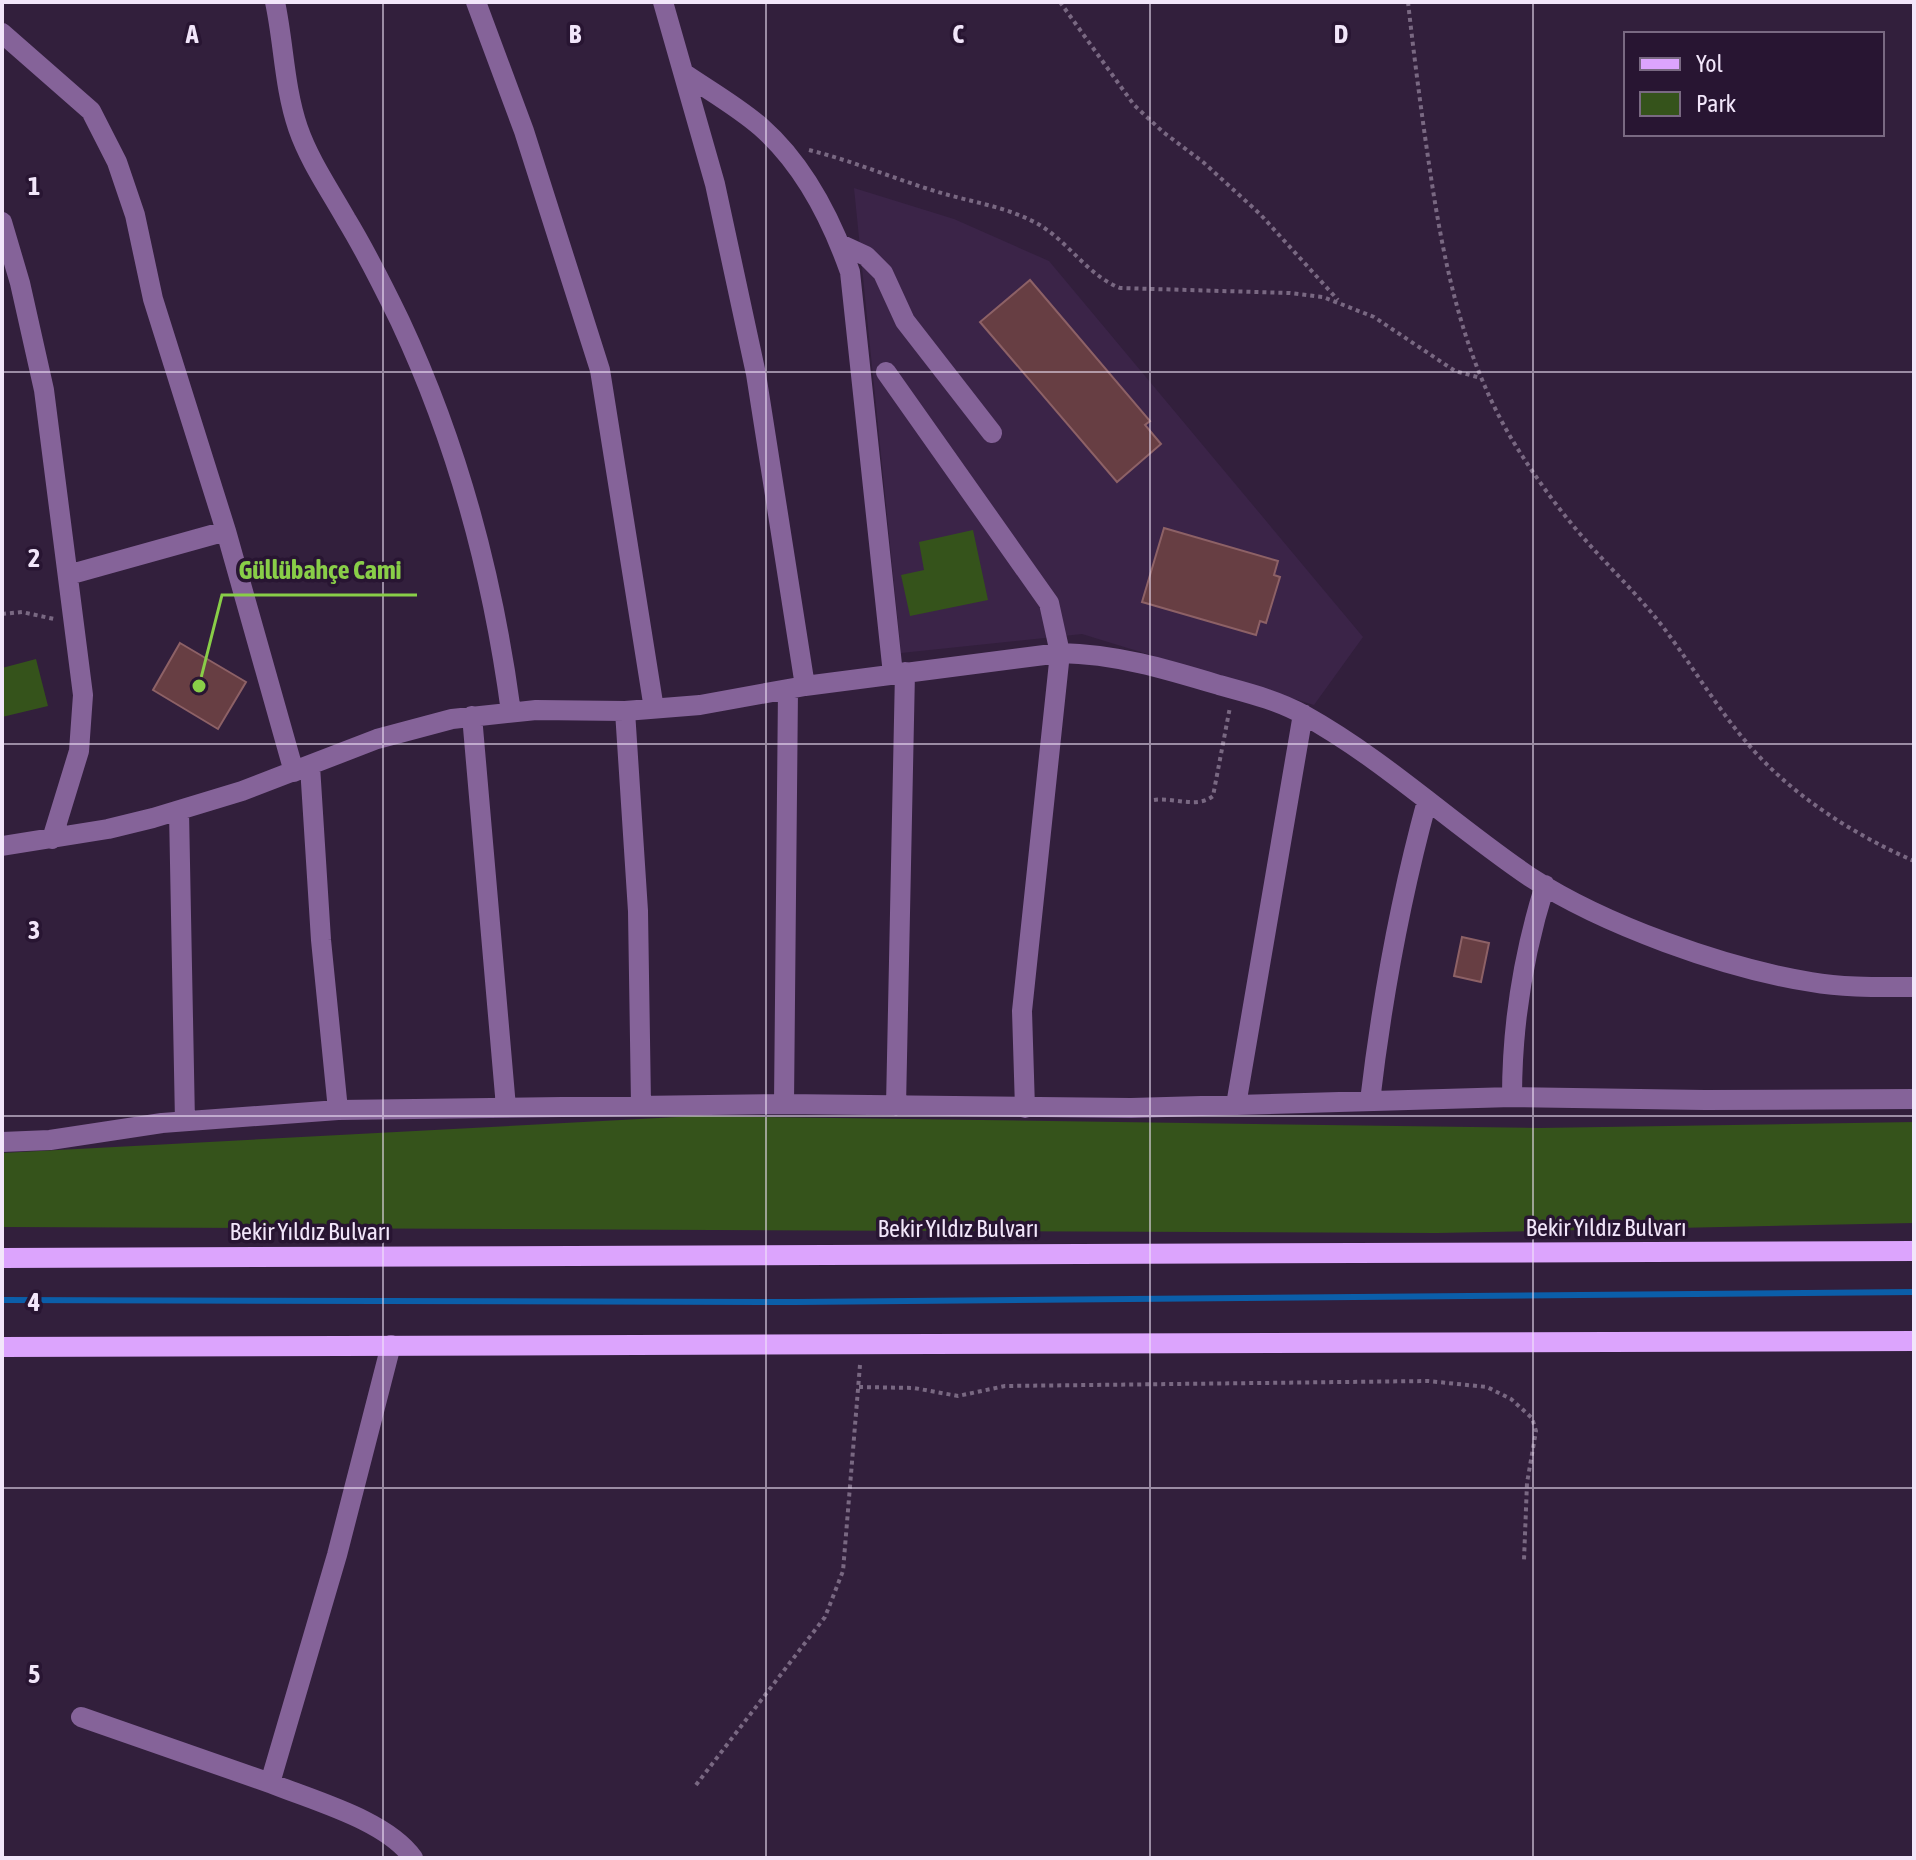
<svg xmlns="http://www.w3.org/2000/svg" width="1916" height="1860" font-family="'Asap Condensed',sans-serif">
<rect width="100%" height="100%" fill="#321f3c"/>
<path fill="#3b2448" d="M 854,188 L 954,219 L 1049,261 L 1363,637 L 1314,705 L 1082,634 L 901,653 Z"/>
<path fill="#35531b" d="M 973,530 L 988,600 L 910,616 L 901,575 L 924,570 L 919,542 Z
M 36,659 L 48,706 L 2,717 L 2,668 Z
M 696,1116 L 1539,1128 L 1914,1122 L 1914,1223 L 1437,1233 L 2,1227 L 2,1153 Z"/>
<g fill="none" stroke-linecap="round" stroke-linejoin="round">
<path stroke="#0b5ea9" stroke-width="6" d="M 2,1300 L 797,1302 L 1914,1292"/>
</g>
<path fill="#673e43" stroke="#8d6166" stroke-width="2" d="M 1030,280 L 1150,421 L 1145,425 L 1161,444 L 1117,482 L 980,322 Z
M 1164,528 L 1278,561 L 1274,575 L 1280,577 L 1266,623 L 1260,621 L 1256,635 L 1142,602 Z
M 180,643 L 246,682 L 218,729 L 153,690 Z
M 1462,937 L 1489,943 L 1481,982 L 1454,976 Z"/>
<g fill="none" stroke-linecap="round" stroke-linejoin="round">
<path stroke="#796882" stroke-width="4" stroke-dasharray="4 4" stroke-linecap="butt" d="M 1060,2 L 1134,105 L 1163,132 L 1203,162 L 1260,214 L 1338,300
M 1408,2 C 1414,56 1421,110 1429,164 C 1444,266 1464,366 1521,454 C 1544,490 1570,524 1598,554 C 1620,578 1643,601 1663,627 C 1692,665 1716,707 1748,744 C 1790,794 1854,835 1914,861
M 809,150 C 853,161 895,179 938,192 C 971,202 1008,207 1038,224 C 1069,242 1087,275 1120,288 L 1290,293 L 1323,297 L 1374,317 L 1455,371 L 1481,378
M 2,614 L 22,612 L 54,619
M 1154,800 C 1174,797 1197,809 1213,796 L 1230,707
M 859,1387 L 914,1388 L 958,1396 L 1005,1386 L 1428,1381 L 1487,1387 L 1511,1399 L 1532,1418 L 1536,1431 L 1527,1483 L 1524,1560
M 696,1785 L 825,1617 L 843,1571 L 860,1365"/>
<path stroke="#856399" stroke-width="20" d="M 275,2 C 284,44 284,87 298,128 C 309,160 329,189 346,219 C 366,252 383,286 400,321 C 458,445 493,577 511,712
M 476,2 L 524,131 L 600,370 L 654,709
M 663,2 L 715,184 L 756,374 L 805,686
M 2,33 L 91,111 L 117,162 L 135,215 L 153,299 L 226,531 L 294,772
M 685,74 C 710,91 738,107 761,127 C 804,165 831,218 850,272 L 893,674
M 2,222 L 20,283 L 44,390 L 83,695 L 79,751 L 52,839
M 840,244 L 866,256 L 883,273 L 905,321 L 992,433
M 886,372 L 1049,603 L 1060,653 L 1022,1011 L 1025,1108
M 68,575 L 226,531
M 625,711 L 638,911 L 641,1104
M 472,716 L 506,1107
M 310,766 L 321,940 L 338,1110
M 179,811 L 185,1122
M 2,846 L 108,829 L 153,818 L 242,791 L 377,739 L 452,719 L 536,710 L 625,711 L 700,705 L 805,686 L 1060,653 C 1116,654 1166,669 1219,685 C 1248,693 1277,700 1304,715 C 1385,760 1453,825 1530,877 C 1604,925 1724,968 1811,982 C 1845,988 1880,987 1914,987
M 1512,1097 C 1512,1024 1523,955 1545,885
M 1370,1101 C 1382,999 1400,900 1427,801
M 784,1104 L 788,689
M 1236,1105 L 1303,714
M 896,1106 L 905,672
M 2,1142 L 50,1140 L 162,1123 L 338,1110 L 784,1104 L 1131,1108 L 1512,1097 L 1705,1100 L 1914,1099
M 391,1345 L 337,1555 L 270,1783 C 314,1801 386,1820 413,1858
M 81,1717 L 270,1783"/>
<path stroke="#dca4fd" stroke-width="20" d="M 2,1258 L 1914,1251
M 2,1347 L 1914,1341"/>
</g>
<path fill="none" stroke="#f2e6fa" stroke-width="2" stroke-opacity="0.55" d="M 383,2 L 383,1858M 766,2 L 766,1858M 1150,2 L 1150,1858M 1533,2 L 1533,1858M 2,372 L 1914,372M 2,744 L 1914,744M 2,1116 L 1914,1116M 2,1488 L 1914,1488"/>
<g text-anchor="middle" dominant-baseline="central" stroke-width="7" stroke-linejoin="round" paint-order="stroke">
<g font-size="24" fill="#f2e6fa" stroke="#281532">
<text x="1606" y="1227">Bekir Yıldız Bulvarı</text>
<text x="958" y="1228">Bekir Yıldız Bulvarı</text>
<text x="310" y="1231">Bekir Yıldız Bulvarı</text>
</g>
</g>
<g font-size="26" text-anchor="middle" font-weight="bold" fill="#f2e6fa" stroke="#281532" stroke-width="7" stroke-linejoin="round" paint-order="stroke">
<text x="192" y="43">A</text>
<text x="575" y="43">B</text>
<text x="958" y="43">C</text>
<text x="1341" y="43">D</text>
<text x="34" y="195">1</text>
<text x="34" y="567">2</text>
<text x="34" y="939">3</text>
<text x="34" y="1311">4</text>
<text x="34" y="1683">5</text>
</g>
<path fill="none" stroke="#89ce48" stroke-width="3" d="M199 686L222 595H417"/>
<circle fill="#89ce48" stroke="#281532" stroke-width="3" cx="199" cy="686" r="8"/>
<g font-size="26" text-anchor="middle" font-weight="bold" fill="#89ce48" stroke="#281532" stroke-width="7" stroke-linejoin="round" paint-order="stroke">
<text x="320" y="579">Güllübahçe Cami</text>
</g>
<rect width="1916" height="1860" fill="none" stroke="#f2e6fa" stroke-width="8"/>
<rect x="1624" y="32" width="260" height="104" fill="#281532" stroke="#796982" stroke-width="2"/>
<rect x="1640" y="58" width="40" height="12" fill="#dca4fd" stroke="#796982" stroke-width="2"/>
<text x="1696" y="72" font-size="24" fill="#f2e6fa">Yol</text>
<rect x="1640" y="92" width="40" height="24" fill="#35531b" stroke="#796982" stroke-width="2"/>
<text x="1696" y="112" font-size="24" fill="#f2e6fa">Park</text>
</svg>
